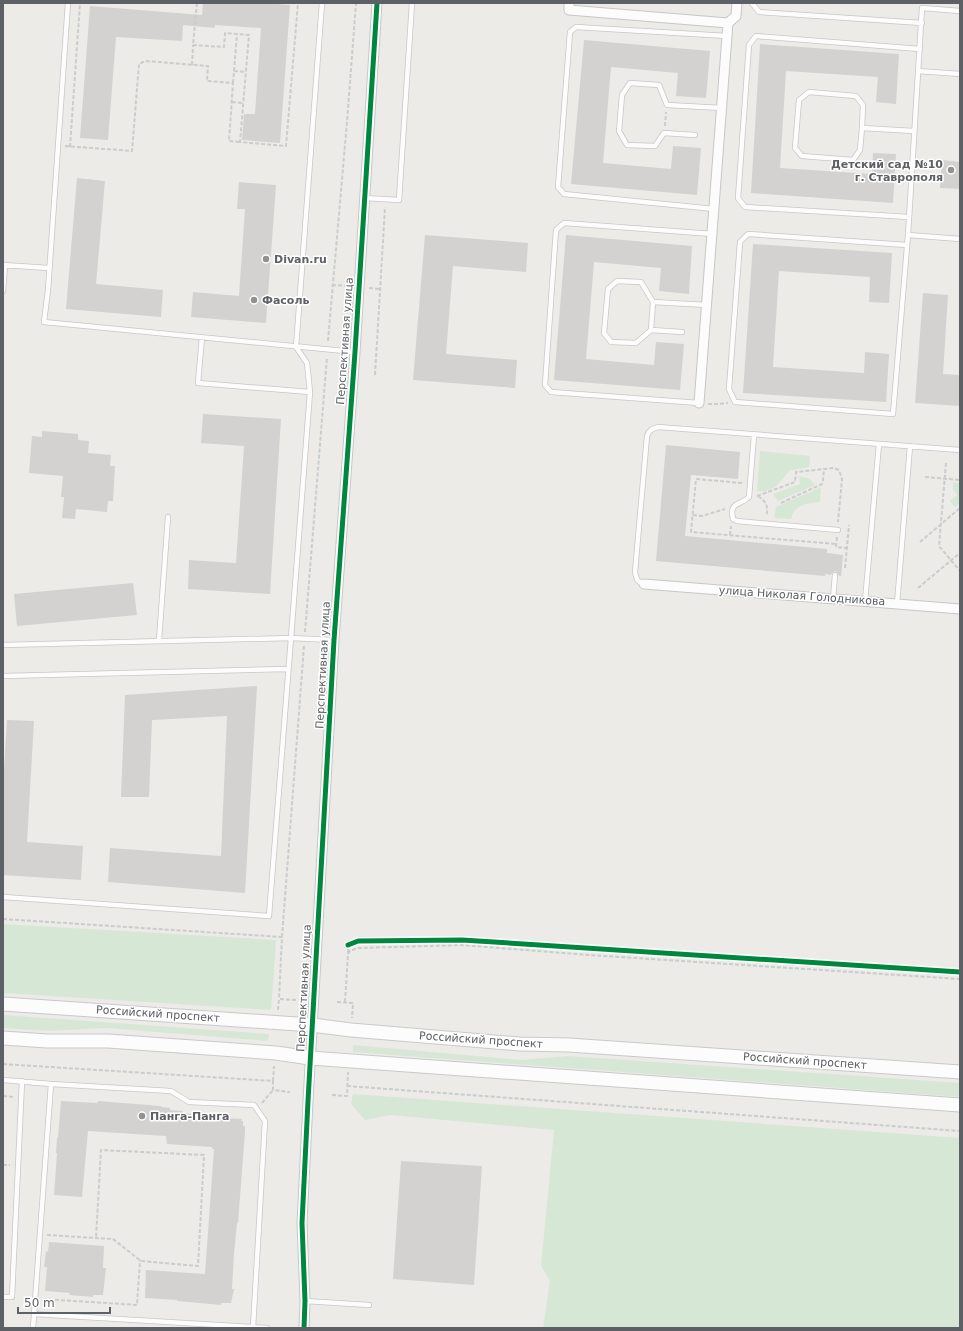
<svg xmlns="http://www.w3.org/2000/svg" width="963" height="1331" font-family="'DejaVu Sans',sans-serif">
<rect width="100%" height="100%" fill="#ecebe8"/>
<path fill="#d7e7d5" d="M 760,451 L 810,456 L 809,467 L 789,471 C 779,483 774,493 757,491 Z
M 799,476 L 810,479 L 815,485 L 778,501 L 773,494 L 800,484 Z
M 953,482 L 960,483 L 960,503 L 955,507 L 950,501 L 957,495 L 953,490 Z
M 821,487 L 820,502 C 806,503 794,505 791,519 L 774,518 L 776,507 Z
M 3,924 L 276,940 L 271,1010 L 3,993 Z
M 3,1015 L 269,1034 L 268,1041 L 107,1028 L 49,1031 L 3,1028 Z
M 353,1045 L 521,1060 L 568,1056 L 960,1083 L 960,1097 L 353,1052 Z
M 353,1094 L 960,1138 L 960,1328 L 543,1328 L 550,1281 L 541,1266 L 554,1130 L 391,1115 L 365,1120 L 351,1104 Z"/>
<path fill="#d3d2d0" d="M 203,3 L 263,3 L 290,5 L 280,143 L 242,140 L 244,114 L 255,114 L 261,28 L 215,25 L 215,28 L 183,25 L 182,41 L 116,37 L 108,140 L 80,138 L 90,6 L 202,15 Z
M 584,40 L 710,51 L 706,98 L 676,96 L 678,73 L 611,67 L 603,163 L 671,169 L 673,146 L 701,148 L 697,195 L 571,184 Z
M 760,44 L 899,54 L 896,104 L 876,102 L 878,77 L 786,71 L 780,168 L 872,174 L 873,153 L 896,154 L 893,203 L 751,193 Z
M 942,160 L 960,162 L 960,189 L 940,188 Z
M 77,178 L 105,181 L 96,284 L 163,290 L 161,317 L 66,309 Z
M 239,182 L 276,185 L 266,323 L 191,317 L 193,292 L 239,296 L 245,209 L 237,209 Z
M 425,235 L 528,243 L 526,272 L 453,266 L 446,354 L 517,360 L 515,388 L 413,380 Z
M 566,235 L 692,246 L 689,294 L 659,291 L 661,268 L 594,262 L 586,359 L 654,365 L 656,342 L 684,344 L 680,390 L 554,380 Z
M 753,244 L 892,253 L 889,303 L 869,302 L 870,277 L 779,271 L 773,367 L 864,373 L 865,352 L 889,354 L 886,402 L 743,393 Z
M 923,293 L 948,295 L 943,374 L 960,375 L 960,406 L 915,403 Z
M 203,414 L 281,419 L 270,594 L 188,589 L 189,560 L 236,563 L 244,446 L 201,443 Z
M 42,431 L 78,434 L 78,440 L 89,441 L 88,453 L 111,455 L 110,466 L 115,466 L 113,501 L 108,501 L 107,512 L 76,509 L 75,519 L 62,518 L 64,497 L 61,497 L 63,476 L 29,473 L 32,436 L 42,437 Z
M 666,445 L 740,452 L 738,479 L 691,475 L 685,536 L 827,549 L 827,553 L 843,555 L 841,576 L 839,576 L 837,572 L 835,571 L 832,573 L 831,575 L 825,574 L 825,576 L 656,561 Z
M 133,583 L 137,615 L 17,626 L 14,594 Z
M 257,686 L 245,893 L 108,882 L 110,848 L 221,856 L 227,716 L 152,720 L 149,797 L 121,797 L 125,695 Z
M 7,720 L 34,721 L 27,842 L 83,846 L 81,880 L 3,875 L 3,786 Z
M 61,1101 L 97,1103 L 98,1101 L 161,1106 L 161,1107 L 170,1108 L 170,1110 L 183,1111 L 183,1113 L 206,1115 L 206,1117 L 242,1119 L 241,1121 L 243,1121 L 243,1126 L 245,1126 L 245,1132 L 238,1223 L 237,1223 L 234,1254 L 232,1289 L 234,1289 L 231,1303 L 221,1303 L 221,1305 L 177,1301 L 177,1300 L 145,1298 L 146,1270 L 205,1274 L 214,1149 L 212,1149 L 212,1147 L 167,1144 L 166,1136 L 88,1131 L 82,1197 L 54,1195 L 57,1153 L 56,1153 L 57,1138 L 58,1138 Z
M 401,1161 L 482,1166 L 474,1285 L 393,1279 Z
M 49,1242 L 104,1246 L 103,1268 L 106,1268 L 103,1295 L 93,1295 L 93,1297 L 69,1295 L 70,1293 L 45,1291 L 47,1267 L 44,1267 L 46,1251 L 48,1252 Z"/>
<g fill="none" stroke-linecap="round" stroke-linejoin="round">
<defs>
<path id="lane" d="M 68,3 L 48,290 L 44,322 L 355,352
M 322,3 L 296,347 L 307,363 L 310,392 L 291,638 L 334,640
M 752,3 L 759,12 L 922,23
M 960,11 L 922,8 L 908,235 L 960,239
M 918,71 L 960,74
M 862,128 L 860,150 L 853,160 L 802,156 L 795,148 L 799,100 L 809,92 L 856,96 L 863,105 L 862,128 L 914,131
M 695,135 L 664,133 L 655,146 L 627,145 L 619,131 L 622,95 L 630,83 L 659,85 L 667,105 L 722,108
M 364,198 L 399,200 L 412,3
M 714,209 L 564,194 L 558,187 L 570,32 L 576,27 L 727,36
M 909,217 L 745,207 L 738,198 L 749,45 L 756,36 L 920,49
M 907,245 L 748,234 L 740,242 L 729,389 L 735,402 L 893,414 L 908,235
M 3,265 L 49,268
M 3,291 L 5,265
M 651,330 L 653,302
M 682,332 L 651,330 L 636,343 L 611,342 L 604,333 L 608,289 L 617,281 L 641,282 L 653,302 L 707,305
M 202,337 L 198,383 L 310,392
M 699,403 L 551,392 L 545,385 L 556,230 L 564,223 L 713,234
M 754,435 L 749,497 C 740,506 729,501 733,519 L 737,521 L 838,530
M 644,584 C 637,582 636,578 635,572 L 647,436 C 649,430 652,429 658,427 L 960,450
M 833,599 L 835,575
M 865,601 L 879,444
M 897,604 L 910,446
M 159,640 L 168,517
M 3,645 L 291,638 L 269,916 L 3,897
M 3,676 L 288,669
M 3,1080 L 51,1084
M 3,1297 L 12,1297 L 22,1081
M 305,1301 L 369,1305
M 34,1314 L 267,1328
M 33,1328 L 51,1084 L 171,1091 L 189,1102 L 254,1105 L 265,1121 L 253,1328"/>
<path id="street" d="M 569,3 L 569,10 L 728,23 L 736,16 L 737,3
M 699,403 L 728,23
M 644,584 L 960,609
M 304,1328 L 305,1301 L 302,1223 L 308,1101 L 334,640 L 355,352 L 377,3"/>
<path id="secondary" d="M 3,1004 L 312,1025 L 351,1030 L 520,1044 L 569,1045 L 960,1072
M 3,1038 L 47,1041 L 108,1041 L 276,1053 L 310,1058 L 960,1105"/>
</defs>
<use href="#lane" stroke="#c7c7c7" stroke-width="6"/>
<use href="#street" stroke="#c7c7c7" stroke-width="11"/>
<use href="#secondary" stroke="#c9c9c9" stroke-width="15"/>
<path stroke="#c9cdcb" stroke-width="2" stroke-dasharray="4 2" stroke-linecap="butt" d="M 197,3 L 193,45 L 224,47 L 225,33 L 249,35 L 240,142 L 286,146 L 298,3
M 192,65 L 193,45
M 234,71 L 246,72
M 233,83 L 237,34
M 232,102 L 243,103
M 665,126 L 666,112
M 65,146 L 132,151 L 139,64 L 145,61 L 208,66 L 207,81 L 233,83 L 229,141 L 240,142
M 70,147 L 80,3
M 332,285 L 349,286
M 369,288 L 380,289
M 328,341 L 347,122 L 356,3
M 375,375 L 385,207
M 708,404 L 718,404 L 728,403
M 946,463 L 939,546 L 960,571
M 925,477 L 960,480
M 742,483 L 696,479 L 691,532 L 836,544
M 757,496 L 795,482 L 796,472 L 834,468 L 839,470 L 842,479 L 838,522
M 758,496 C 766,501 769,507 766,516
M 781,503 L 822,484 L 823,480 L 824,468
M 693,515 L 702,516 L 725,509
M 730,535 L 731,526
M 837,537 L 836,547 L 847,548
M 920,542 L 960,508
M 845,568 L 849,525
M 918,588 L 960,553
M 305,632 L 327,357
M 3,919 L 282,937 L 279,999
M 282,937 L 304,646
M 348,953 L 349,940
M 337,1002 L 353,1003 L 352,1018
M 345,1002 L 348,954 L 350,951 L 358,948 L 461,945 L 589,955 L 960,979
M 278,1010 L 279,999 L 296,1000
M 3,1064 L 273,1081 L 273,1090 L 290,1092
M 273,1081 L 274,1066
M 347,1086 L 960,1131
M 332,1095 L 347,1096 L 348,1072
M 3,1096 L 14,1097
M 262,1103 L 273,1090
M 3,1165 L 10,1165
M 47,1235 L 113,1239 L 141,1261 L 198,1266 L 204,1155 L 101,1150 L 96,1238
M 43,1299 L 137,1305 L 140,1260"/>
<use href="#lane" stroke="#fcfcfc" stroke-width="4.5"/>
<use href="#street" stroke="#fcfcfc" stroke-width="9"/>
<use href="#secondary" stroke="#fcfcfc" stroke-width="13"/>
<defs>
<path id="cycleway" d="M 348,945 L 358,941 L 462,940 L 960,972
M 304,1328 L 305,1301 L 302,1223 L 308,1101 L 334,640 L 355,352 L 377,3"/>
</defs>
<use href="#cycleway" stroke="#fff" stroke-width="8"/>
<use href="#cycleway" stroke="#00873e" stroke-width="5"/>
</g>
<g fill="#8f9192" stroke="#fff" stroke-width="1.5">
<circle cx="951" cy="170" r="4"/>
<circle cx="266" cy="259" r="4"/>
<circle cx="254" cy="300" r="4"/>
<circle cx="142" cy="1116" r="4"/>
</g>
<g text-anchor="middle" dominant-baseline="central" stroke-width="3" stroke-linejoin="round" paint-order="stroke">
<g font-size="11" font-weight="bold" fill="#5d6064" stroke="#fff" text-anchor="start">
<text x="943" y="164" text-anchor="end">Детский сад №10<tspan x="943" dy="13">г. Ставрополя</tspan></text>
<text x="274" y="259">Divan.ru</text>
<text x="262" y="300">Фасоль</text>
<text x="150" y="1116">Панга-Панга</text>
</g>
<g font-size="11" fill="#5d6064" stroke="#fff">
<text transform="translate(345 341) rotate(-86)">Перспективная улица</text>
<text transform="translate(802 596) rotate(4)">улица Николая Голодникова</text>
<text transform="translate(323 665) rotate(-87)">Перспективная улица</text>
<text transform="translate(304 988) rotate(-87)">Перспективная улица</text>
<text transform="translate(158 1014) rotate(4)">Российский проспект</text>
<text transform="translate(481 1040) rotate(4)">Российский проспект</text>
<text transform="translate(805 1061) rotate(4)">Российский проспект</text>
</g>
</g>
<rect width="963" height="1331" fill="none" stroke="#5d6064" stroke-width="8"/>
<path d="M18 1307v6h92v-6" fill="none" stroke="#5d6064" stroke-width="2"/>
<text x="24" y="1307" font-size="12" fill="#5d6064" stroke="#ffffff" stroke-width="3" paint-order="stroke">50 m</text>
</svg>
